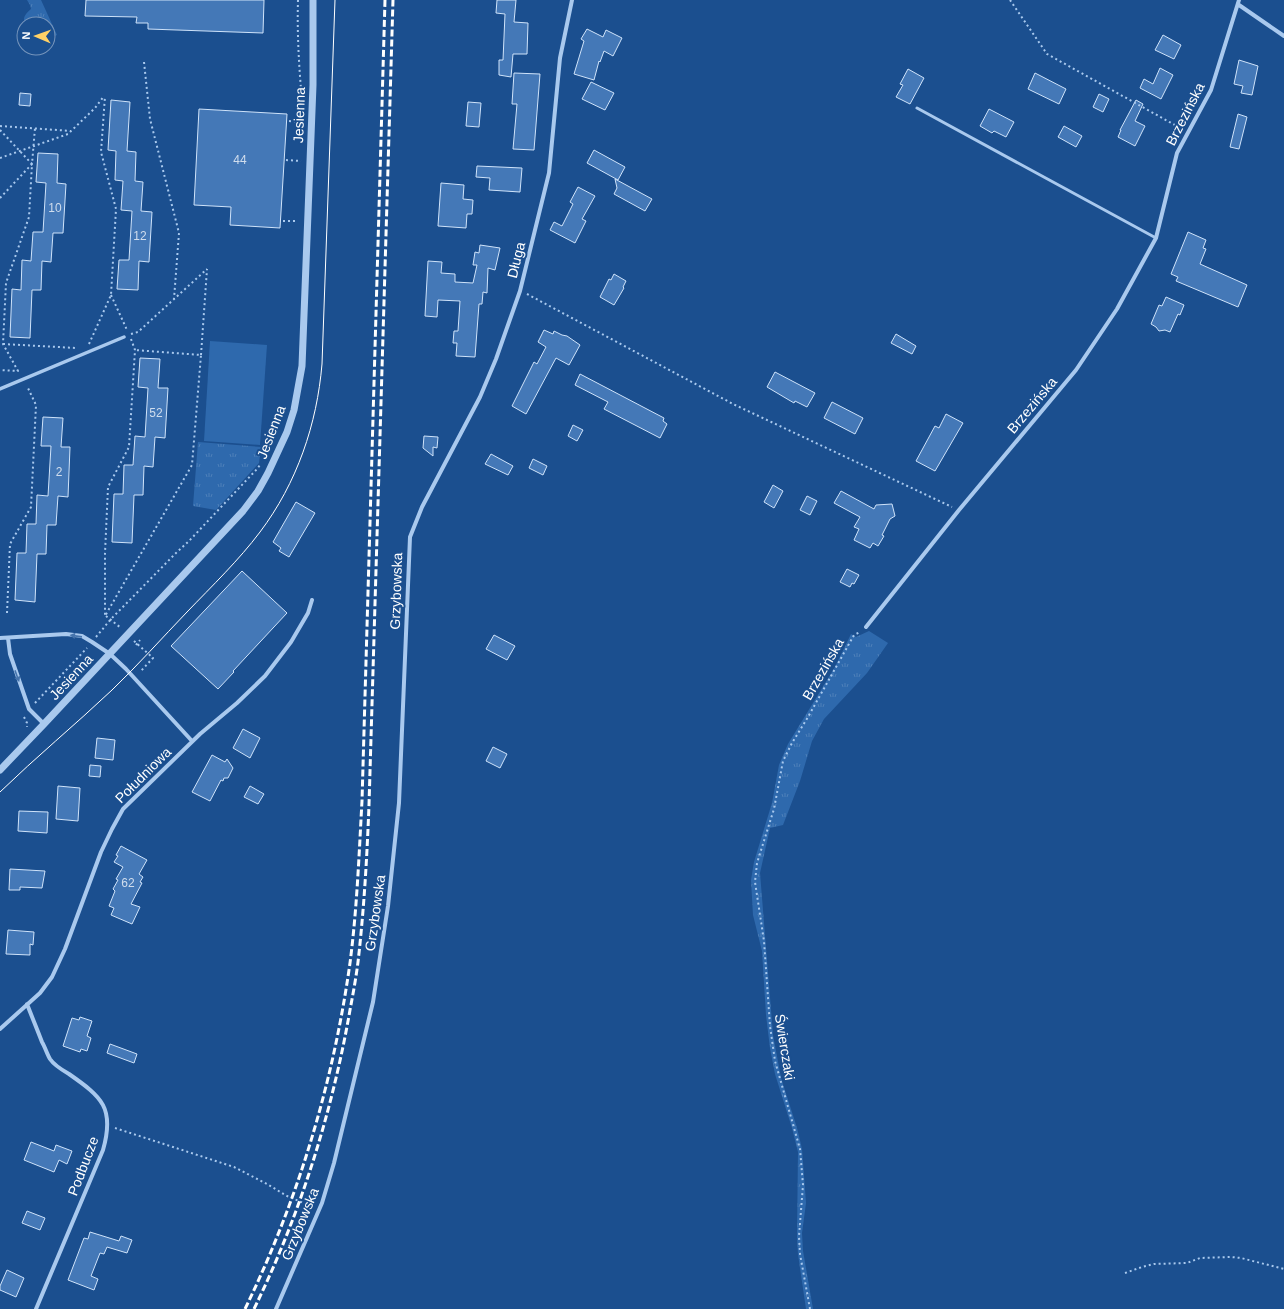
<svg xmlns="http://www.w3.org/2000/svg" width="1284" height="1309" font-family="Arial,sans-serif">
<defs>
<pattern id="grass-tufts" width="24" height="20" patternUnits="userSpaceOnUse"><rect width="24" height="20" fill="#2e69ad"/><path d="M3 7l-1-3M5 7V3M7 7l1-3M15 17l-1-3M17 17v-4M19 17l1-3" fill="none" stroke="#4d80b9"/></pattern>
</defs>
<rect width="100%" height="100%" fill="#1b4f8f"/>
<path fill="url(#grass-tufts)" d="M 27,0 L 41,0 L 57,35 L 51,38 L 48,47 L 48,24 L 25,24 C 22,18 26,13 31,9 L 30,5 Z
M 198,442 L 261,447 L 259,463 L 216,510 L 193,506 Z
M 869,631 L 888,643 L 867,673 L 824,719 L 812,741 L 800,781 L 783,825 L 770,828 L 760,873 L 773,1035 L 781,1078 L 797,1128 L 802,1149 L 806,1203 L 802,1233 L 803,1251 L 813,1309 L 806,1309 L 798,1254 L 797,1237 L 798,1152 L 792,1128 L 775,1074 L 770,1048 L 766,1015 L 762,951 L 753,915 L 751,880 L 754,862 L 772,803 L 779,765 L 788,744 L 835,667 L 851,634 L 856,637 Z"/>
<path fill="#2e69ad" d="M 210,341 L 267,345 L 260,445 L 204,441 Z"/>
<path fill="#4478b7" stroke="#cfe3fa" d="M 86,0 L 264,0 L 263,33 L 148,29 L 148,23 L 136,23 L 137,17 L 85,16 Z
M 497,0 L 516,0 L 514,22 L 528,23 L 527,54 L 513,54 L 511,77 L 499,75 L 499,60 L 503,60 L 505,14 L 496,13 Z
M 587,29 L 603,37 L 606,30 L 622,38 L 613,56 L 604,51 L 600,62 L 599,61 L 594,80 L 574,74 L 584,41 L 581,39 Z
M 1163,35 L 1181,45 L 1174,59 L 1155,50 Z
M 1239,60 L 1258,66 L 1252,95 L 1241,93 L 1243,86 L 1234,84 Z
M 1160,68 L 1173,75 L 1161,99 L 1140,88 L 1144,79 L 1153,84 Z
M 908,69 L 924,78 L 910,104 L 896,97 L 903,85 L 900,84 Z
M 514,73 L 540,74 L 534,150 L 513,149 L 517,104 L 512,104 Z
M 1035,73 L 1066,89 L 1059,104 L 1028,89 Z
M 591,82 L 614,93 L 605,110 L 582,99 Z
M 20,93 L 31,94 L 30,106 L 19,105 Z
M 1099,94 L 1109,99 L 1103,112 L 1093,107 Z
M 111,100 L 130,102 L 127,151 L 136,152 L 135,181 L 143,182 L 141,211 L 152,212 L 149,262 L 139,261 L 138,290 L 117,289 L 119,260 L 129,260 L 132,211 L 121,210 L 123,181 L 115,180 L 116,151 L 108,150 Z
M 1136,100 L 1143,104 L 1135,121 L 1145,126 L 1135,146 L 1118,137 L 1121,130 L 1120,130 Z
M 468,102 L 481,103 L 479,127 L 466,126 Z
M 199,109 L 287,114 L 280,228 L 230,225 L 231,207 L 194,205 Z
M 989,109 L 1014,122 L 1006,137 L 994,131 L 992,133 L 980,126 Z
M 1238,114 L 1247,117 L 1239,149 L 1230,147 Z
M 1064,126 L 1082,136 L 1076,147 L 1058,137 Z
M 594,150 L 625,167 L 618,180 L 587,163 Z
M 38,153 L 58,154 L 57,183 L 66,184 L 63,233 L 53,233 L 51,262 L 42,261 L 41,290 L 32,290 L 30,338 L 10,337 L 12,289 L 21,290 L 22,260 L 31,261 L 33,232 L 43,232 L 46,183 L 36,182 Z
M 477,166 L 522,168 L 520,192 L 489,190 L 490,178 L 476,177 Z
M 615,179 L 652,199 L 645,211 L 614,194 L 617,188 Z
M 441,183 L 464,185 L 463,199 L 473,200 L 472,214 L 467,214 L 466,228 L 438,226 Z
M 578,187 L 595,196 L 582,219 L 586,221 L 575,243 L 550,230 L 554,222 L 562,226 L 573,204 L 570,202 Z
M 1188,232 L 1206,240 L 1203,248 L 1206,249 L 1200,264 L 1247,285 L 1238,307 L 1176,281 L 1178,277 L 1171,274 Z
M 480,245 L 500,248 L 495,270 L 488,268 L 487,293 L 483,292 L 482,304 L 479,304 L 475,357 L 456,356 L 457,343 L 453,343 L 454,331 L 458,331 L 460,301 L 438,300 L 437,317 L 425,316 L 428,261 L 442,262 L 441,273 L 455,274 L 455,282 L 473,283 L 477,265 L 473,265 L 475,252 L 479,253 Z
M 614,274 L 626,281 L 623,287 L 624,288 L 614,305 L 600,297 L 609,279 L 611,280 Z
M 1166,297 L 1184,305 L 1180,315 L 1178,314 L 1170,332 L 1165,330 L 1159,331 L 1156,327 L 1151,324 L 1159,305 L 1162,306 Z
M 544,330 L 553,334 L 554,331 L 562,335 L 567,336 L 580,345 L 569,365 L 556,358 L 526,414 L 512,406 L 534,362 L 537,364 L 546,347 L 538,342 Z
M 896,334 L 916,346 L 912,354 L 891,343 Z
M 140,358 L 160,359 L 158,388 L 168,388 L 165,438 L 155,437 L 153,467 L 144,466 L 143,495 L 134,495 L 132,543 L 112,542 L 114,494 L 123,494 L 124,465 L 133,465 L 135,436 L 145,437 L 148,388 L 138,387 Z
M 775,372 L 815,393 L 807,407 L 795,401 L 794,403 L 767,387 Z
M 580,374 L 664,418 L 663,421 L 667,424 L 660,438 L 604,409 L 608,402 L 575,385 Z
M 832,402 L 863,418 L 855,434 L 824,418 Z
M 946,414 L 963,423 L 935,471 L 916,461 L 935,426 L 939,428 Z
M 43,417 L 63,418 L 61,447 L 70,447 L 68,497 L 58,496 L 56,525 L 47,525 L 46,554 L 37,554 L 35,602 L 15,600 L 17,553 L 26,553 L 27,524 L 36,524 L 37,495 L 48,496 L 51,446 L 41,446 Z
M 573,425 L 583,430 L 577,441 L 568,436 Z
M 424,436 L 438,437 L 437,448 L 433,447 L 433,456 L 423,448 Z
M 491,454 L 513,466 L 508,475 L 485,464 Z
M 533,459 L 547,466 L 543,475 L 529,468 Z
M 773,485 L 783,491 L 774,508 L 764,502 Z
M 841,491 L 874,509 L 876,505 L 892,504 L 895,516 L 890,519 L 882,535 L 884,536 L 878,546 L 873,543 L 870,548 L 854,540 L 859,529 L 854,527 L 860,517 L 834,503 Z
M 807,496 L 817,501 L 810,515 L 800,510 Z
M 296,502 L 315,513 L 289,557 L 279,551 L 281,548 L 273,542 Z
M 847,569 L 859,575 L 854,584 L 852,583 L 850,587 L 840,582 Z
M 242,571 L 287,613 L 233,671 L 234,672 L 218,689 L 171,646 Z
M 494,635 L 515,646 L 507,660 L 486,649 Z
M 243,729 L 260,738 L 250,758 L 233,748 Z
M 97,738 L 115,740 L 113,760 L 95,758 Z
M 493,747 L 507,754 L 500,768 L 486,761 Z
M 212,755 L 225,762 L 227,759 L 233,768 L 228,778 L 224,778 L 223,781 L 221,780 L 210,801 L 192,792 Z
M 90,765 L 101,766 L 100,777 L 89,776 Z
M 58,786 L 80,788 L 78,821 L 56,819 Z
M 250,786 L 264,794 L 258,804 L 244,797 Z
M 19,811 L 48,812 L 47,833 L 18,831 Z
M 121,846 L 147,860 L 139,874 L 143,877 L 140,882 L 142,883 L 131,904 L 140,907 L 132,924 L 111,915 L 114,908 L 109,906 L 115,891 L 113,889 L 118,880 L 116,879 L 123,867 L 114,862 L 118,856 L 116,855 Z
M 10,869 L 45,871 L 42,888 L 20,887 L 20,890 L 9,890 Z
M 8,930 L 34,932 L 33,945 L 30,944 L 30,955 L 6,954 Z
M 80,1017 L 92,1021 L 87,1036 L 91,1038 L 87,1051 L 81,1049 L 80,1052 L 63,1046 L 72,1018 L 79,1020 Z
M 110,1044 L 137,1054 L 134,1063 L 107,1053 Z
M 31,1142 L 54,1151 L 56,1145 L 72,1151 L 67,1164 L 59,1160 L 54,1172 L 24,1160 Z
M 27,1211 L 45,1218 L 40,1230 L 22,1223 Z
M 90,1232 L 119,1241 L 121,1236 L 132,1240 L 127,1253 L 107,1247 L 104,1254 L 100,1253 L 91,1276 L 98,1279 L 94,1290 L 68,1280 L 84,1238 L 88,1239 Z
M 7,1270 L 24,1278 L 16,1297 L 0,1290 L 0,1286 Z"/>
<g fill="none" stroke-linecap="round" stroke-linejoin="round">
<path stroke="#a9c9ee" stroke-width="2" stroke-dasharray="2 3" stroke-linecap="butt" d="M 298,0 C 297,34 299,67 302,101
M 1010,0 L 1047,54 L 1182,129
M 144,62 L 150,119 L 179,233 L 174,299
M 289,121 L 302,122
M 0,126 L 71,131
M 0,130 L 32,164 L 29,217 L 6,283 L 3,344 L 18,371 L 0,370
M 0,158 L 68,134 L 95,108 L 104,96
M 286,160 L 301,161
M 0,198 L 32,164 L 35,128
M 283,221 L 297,221
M 527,294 L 733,404 L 952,507
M 111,295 L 127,330
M 131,334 L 138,332 L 207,269
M 131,339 L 135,350 L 129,447 L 108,487 L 105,553 L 105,616 L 192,465 L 201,355 L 135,350
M 3,344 L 76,348
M 89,344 L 111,295 L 116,209 L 101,152 L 105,96
M 201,355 L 207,269
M 7,613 L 10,544 L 31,507 L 36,405 L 27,386
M 106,616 L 121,628
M 96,637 L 111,619 L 176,553 L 189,541 L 257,469 L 260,465
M 134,641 L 153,658 L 140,672
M 136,645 L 140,640
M 35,703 L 87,648
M 24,717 L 27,723 L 27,727
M 115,1128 L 234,1167 L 267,1184 L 287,1196 L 313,1207
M 1125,1273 L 1142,1267 L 1154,1264 L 1187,1263 L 1200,1258 L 1231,1257 L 1241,1258 L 1284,1269
M 810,1309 L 800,1254 L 799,1236 L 803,1185 L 800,1149 L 775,1061 L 770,1026 L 764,941 L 755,882 L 757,863 L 774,809 L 783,761 L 792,743 L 808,717 L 854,635 L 860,632"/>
<path stroke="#a9c9ee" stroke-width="3" d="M 917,108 L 1156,238"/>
<path stroke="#a9c9ee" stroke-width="3.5" d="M 0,389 L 124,337"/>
<path stroke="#a9c9ee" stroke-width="4" d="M 1239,5 L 1284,36
M 866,627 L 959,510 L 1076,370 L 1117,309 L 1156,238 L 1177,153 L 1211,90 L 1239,0
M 0,638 L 66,634 L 82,636 L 92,642 L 110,654 L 126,669 L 192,741
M 8,638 L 10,654 L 29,709 L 44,724
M 27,1004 C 32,1017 37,1029 42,1042 C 45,1047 47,1054 50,1059 C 54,1065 62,1070 69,1074 C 102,1097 115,1108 103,1150 L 36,1309
M 0,1029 L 40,993 L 52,977 L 65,949 L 101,852 L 112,829 L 123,809 L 200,734 L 237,703 L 265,676 L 291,642 L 308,613 L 312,600
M 276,1309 L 322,1203 L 334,1163 L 373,1002 L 388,906 L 399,803 L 410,537 L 422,507 L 480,397 L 496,359 L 520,291 L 549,173 L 560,58 L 572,0"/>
<path stroke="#a9c9ee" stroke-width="7" d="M 0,770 L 44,724 L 243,511 L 258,491 L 268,473 L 287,432 L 294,410 L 302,366 L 313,85 L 313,0"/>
<path stroke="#fff" stroke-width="1" d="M 0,792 C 36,757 75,725 112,690 C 138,665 162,638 187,612 C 212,586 239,560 260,532 C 297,483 317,424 322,364 L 335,0"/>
<path stroke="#fff" stroke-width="3" stroke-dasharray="7 3" stroke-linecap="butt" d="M 245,1309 C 298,1200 333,1084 350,963 C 357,909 359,855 362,801 L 385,0
M 254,1309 C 300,1215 332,1113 350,1010 C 353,994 356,978 358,962 C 364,910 367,857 369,805 L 393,0"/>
</g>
<defs><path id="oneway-solid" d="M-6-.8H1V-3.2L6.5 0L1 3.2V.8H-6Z"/></defs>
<g fill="#4674ac">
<use href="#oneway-solid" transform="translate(76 636) rotate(-172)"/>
<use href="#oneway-solid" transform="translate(17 676) rotate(70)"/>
</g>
<g text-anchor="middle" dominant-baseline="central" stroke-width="4" stroke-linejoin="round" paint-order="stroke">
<g font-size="12" fill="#d0dded">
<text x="240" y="160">44</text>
<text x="55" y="208">10</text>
<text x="140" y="236">12</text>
<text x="156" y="413">52</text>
<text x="59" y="472">2</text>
<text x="128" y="883">62</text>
</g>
<g font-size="14" fill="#fff" stroke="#1b4f8f">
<text transform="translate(1185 114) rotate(-63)">Brzezińska</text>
<text transform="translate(299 115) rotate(-88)">Jesienna</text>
<text transform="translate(516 260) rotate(-76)">Długa</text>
<text transform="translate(1032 405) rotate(-50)">Brzezińska</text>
<text transform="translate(271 432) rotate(-69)">Jesienna</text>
<text transform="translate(396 591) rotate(-88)">Grzybowska</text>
<text transform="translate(823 669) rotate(-60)">Brzezińska</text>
<text transform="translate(71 677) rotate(-47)">Jesienna</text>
<text transform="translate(143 775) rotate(-45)">Południowa</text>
<text transform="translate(375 913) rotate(-82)">Grzybowska</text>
<text transform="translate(785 1047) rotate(81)">Świerczaki</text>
<text transform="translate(83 1166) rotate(-69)">Podbucze</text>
<text transform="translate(300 1224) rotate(-68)">Grzybowska</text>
</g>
</g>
<g transform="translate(36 36) rotate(272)"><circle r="19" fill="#1b4f8f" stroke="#7695bc"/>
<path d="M0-3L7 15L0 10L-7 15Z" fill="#ffd166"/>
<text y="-6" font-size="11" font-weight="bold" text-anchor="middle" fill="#ffffff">N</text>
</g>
</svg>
